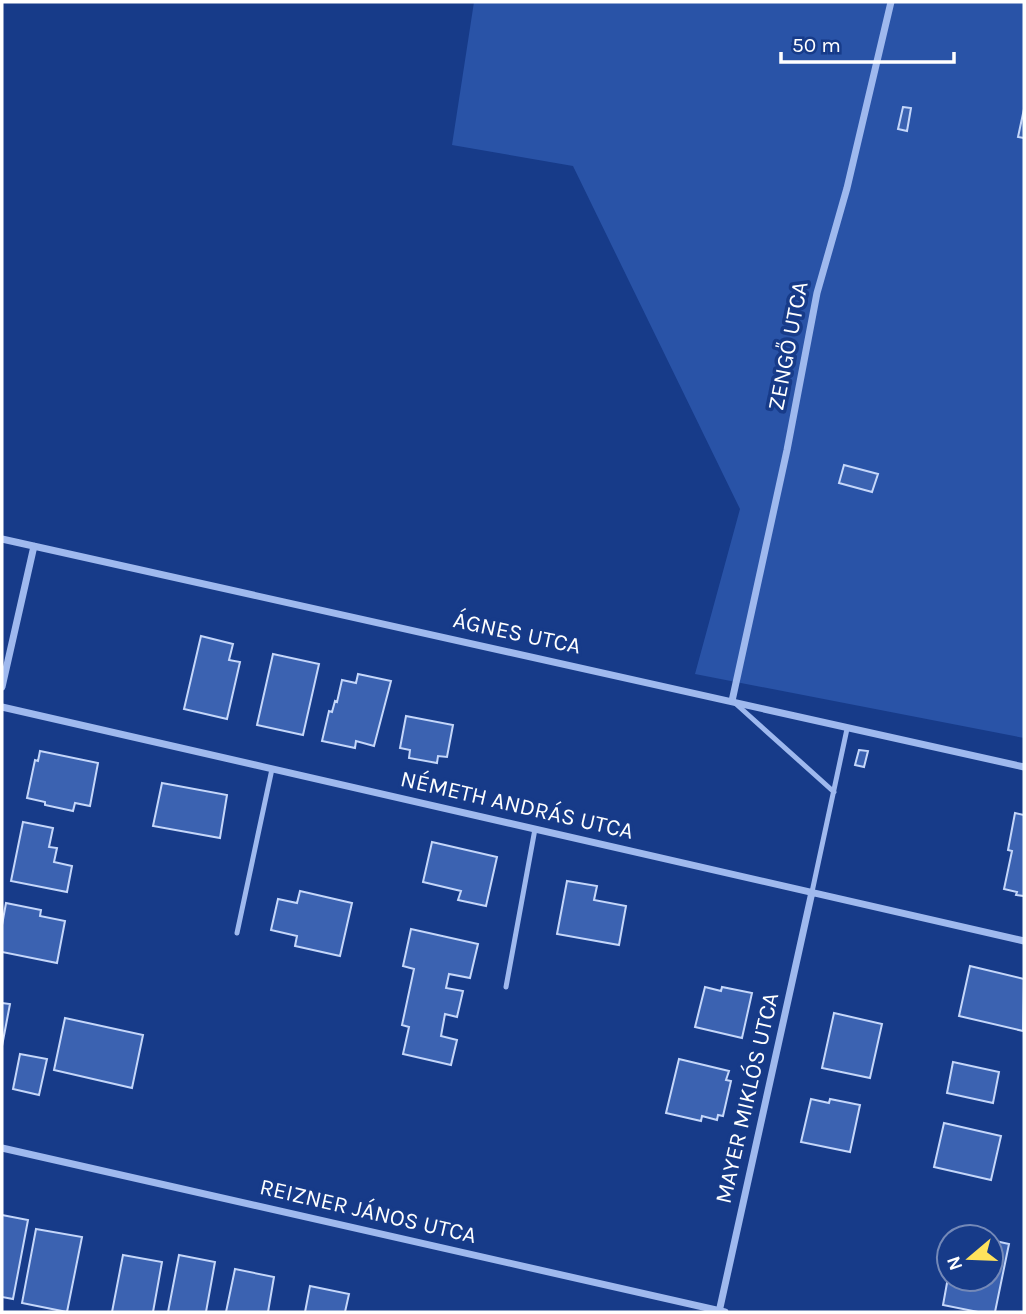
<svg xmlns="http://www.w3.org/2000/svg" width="1026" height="1314" font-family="Karla,sans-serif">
<rect width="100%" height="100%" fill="#173b89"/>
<path fill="#2953a7" d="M 474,2 L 1024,2 L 1024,738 L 695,674 L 740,509 L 573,166 L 452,145 Z"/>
<path fill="#3b62b1" stroke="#c5d7fa" stroke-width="2" d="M 903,107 L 911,108 L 907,131 L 898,129 Z
M 1024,109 L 1024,138 L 1018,137 Z
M 844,465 L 878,474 L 872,492 L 839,483 Z
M 201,636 L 233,644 L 229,660 L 240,662 L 227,719 L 184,709 Z
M 273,654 L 319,664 L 303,735 L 257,725 Z
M 358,674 L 391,681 L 374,746 L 356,741 L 355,748 L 322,741 L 329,711 L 332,712 L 335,701 L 337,702 L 342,680 L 356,683 Z
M 406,716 L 453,725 L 447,757 L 438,756 L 437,763 L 409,758 L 410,750 L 400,748 Z
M 859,750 L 868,751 L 864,767 L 855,765 Z
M 40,751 L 98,763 L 90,806 L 75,803 L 73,811 L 45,805 L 45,802 L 27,798 L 35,760 L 38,761 Z
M 162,783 L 227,795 L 220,838 L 153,826 Z
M 1015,813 L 1024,815 L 1024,896 L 1016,895 L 1017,892 L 1004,889 L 1012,851 L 1008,850 Z
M 23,822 L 53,828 L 49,847 L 57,848 L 54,862 L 72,866 L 67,892 L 11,881 Z
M 432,842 L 497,857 L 486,906 L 458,900 L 461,891 L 423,882 Z
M 567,881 L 597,886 L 594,900 L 626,906 L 619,945 L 557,934 Z
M 300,891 L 352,903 L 340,956 L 295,946 L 297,936 L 271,930 L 278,899 L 297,903 Z
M 6,903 L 41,910 L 40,916 L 65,921 L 57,963 L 2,952 L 2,925 Z
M 411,929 L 478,944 L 470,978 L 449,974 L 446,988 L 463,991 L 457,1017 L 445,1014 L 441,1036 L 457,1040 L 451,1065 L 403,1054 L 409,1027 L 402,1025 L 414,969 L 403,966 Z
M 970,966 L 1024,979 L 1023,1031 L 959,1016 Z
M 705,987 L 721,991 L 722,987 L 752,993 L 742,1038 L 695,1027 Z
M 2,1003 L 10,1004 L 2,1046 Z
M 834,1013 L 882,1024 L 870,1078 L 822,1068 Z
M 65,1018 L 143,1035 L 132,1088 L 54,1070 Z
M 20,1054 L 47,1059 L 39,1095 L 13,1089 Z
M 679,1059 L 729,1071 L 726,1080 L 731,1081 L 723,1116 L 718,1115 L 717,1120 L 702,1116 L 701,1121 L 666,1113 Z
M 953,1062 L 999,1072 L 993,1103 L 947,1093 Z
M 811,1099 L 829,1103 L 830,1099 L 860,1105 L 850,1152 L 801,1142 Z
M 944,1123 L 1001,1136 L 991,1180 L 934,1167 Z
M 2,1215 L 28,1220 L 13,1299 L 2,1297 Z
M 36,1229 L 82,1237 L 67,1312 L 22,1303 Z
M 991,1240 L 1009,1244 L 995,1312 L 978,1312 L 943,1305 L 949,1272 L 949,1279 L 991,1279 Z
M 123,1255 L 162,1262 L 153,1312 L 112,1312 Z
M 179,1255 L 215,1262 L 206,1312 L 168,1312 Z
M 235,1269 L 274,1277 L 268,1312 L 226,1312 Z
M 310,1286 L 349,1294 L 345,1312 L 305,1312 Z"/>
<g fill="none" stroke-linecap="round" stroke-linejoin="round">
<path stroke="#9fb9ee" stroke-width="5" d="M 735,703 L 834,792
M 812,892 L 847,729
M 237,933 L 272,769
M 506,987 L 535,829"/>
<path stroke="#9fb9ee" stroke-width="7" d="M 2,539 L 1024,767
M 2,687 L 34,546
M 732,701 L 787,450 L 817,293 L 847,188 L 891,2
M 2,707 L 1024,941
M 2,1148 L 725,1312
M 719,1312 L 812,892"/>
</g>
<g text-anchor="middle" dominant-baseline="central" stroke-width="7" stroke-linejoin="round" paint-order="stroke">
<g font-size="23" fill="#fff" stroke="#173b89">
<text transform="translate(788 346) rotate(-79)">ZENGŐ UTCA</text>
<text transform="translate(517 633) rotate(12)">ÁGNES UTCA</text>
<text transform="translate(517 805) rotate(13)">NÉMETH ANDRÁS UTCA</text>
<text transform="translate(747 1098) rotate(-77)">MAYER MIKLÓS UTCA</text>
<text transform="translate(368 1211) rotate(13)">REIZNER JÁNOS UTCA</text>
</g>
</g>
<rect width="1026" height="1314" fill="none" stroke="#ffffff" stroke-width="7"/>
<g transform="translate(970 1258) rotate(251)"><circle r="33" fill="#173b89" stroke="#7489b8" stroke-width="2"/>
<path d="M0-5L12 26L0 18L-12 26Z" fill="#ffe35c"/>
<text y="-10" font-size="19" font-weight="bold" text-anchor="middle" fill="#ffffff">N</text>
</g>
<path d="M781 52v10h173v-10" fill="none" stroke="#ffffff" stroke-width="3.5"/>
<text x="792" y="52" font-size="21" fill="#ffffff" stroke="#173b89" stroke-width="5" paint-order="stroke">50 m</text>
</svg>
